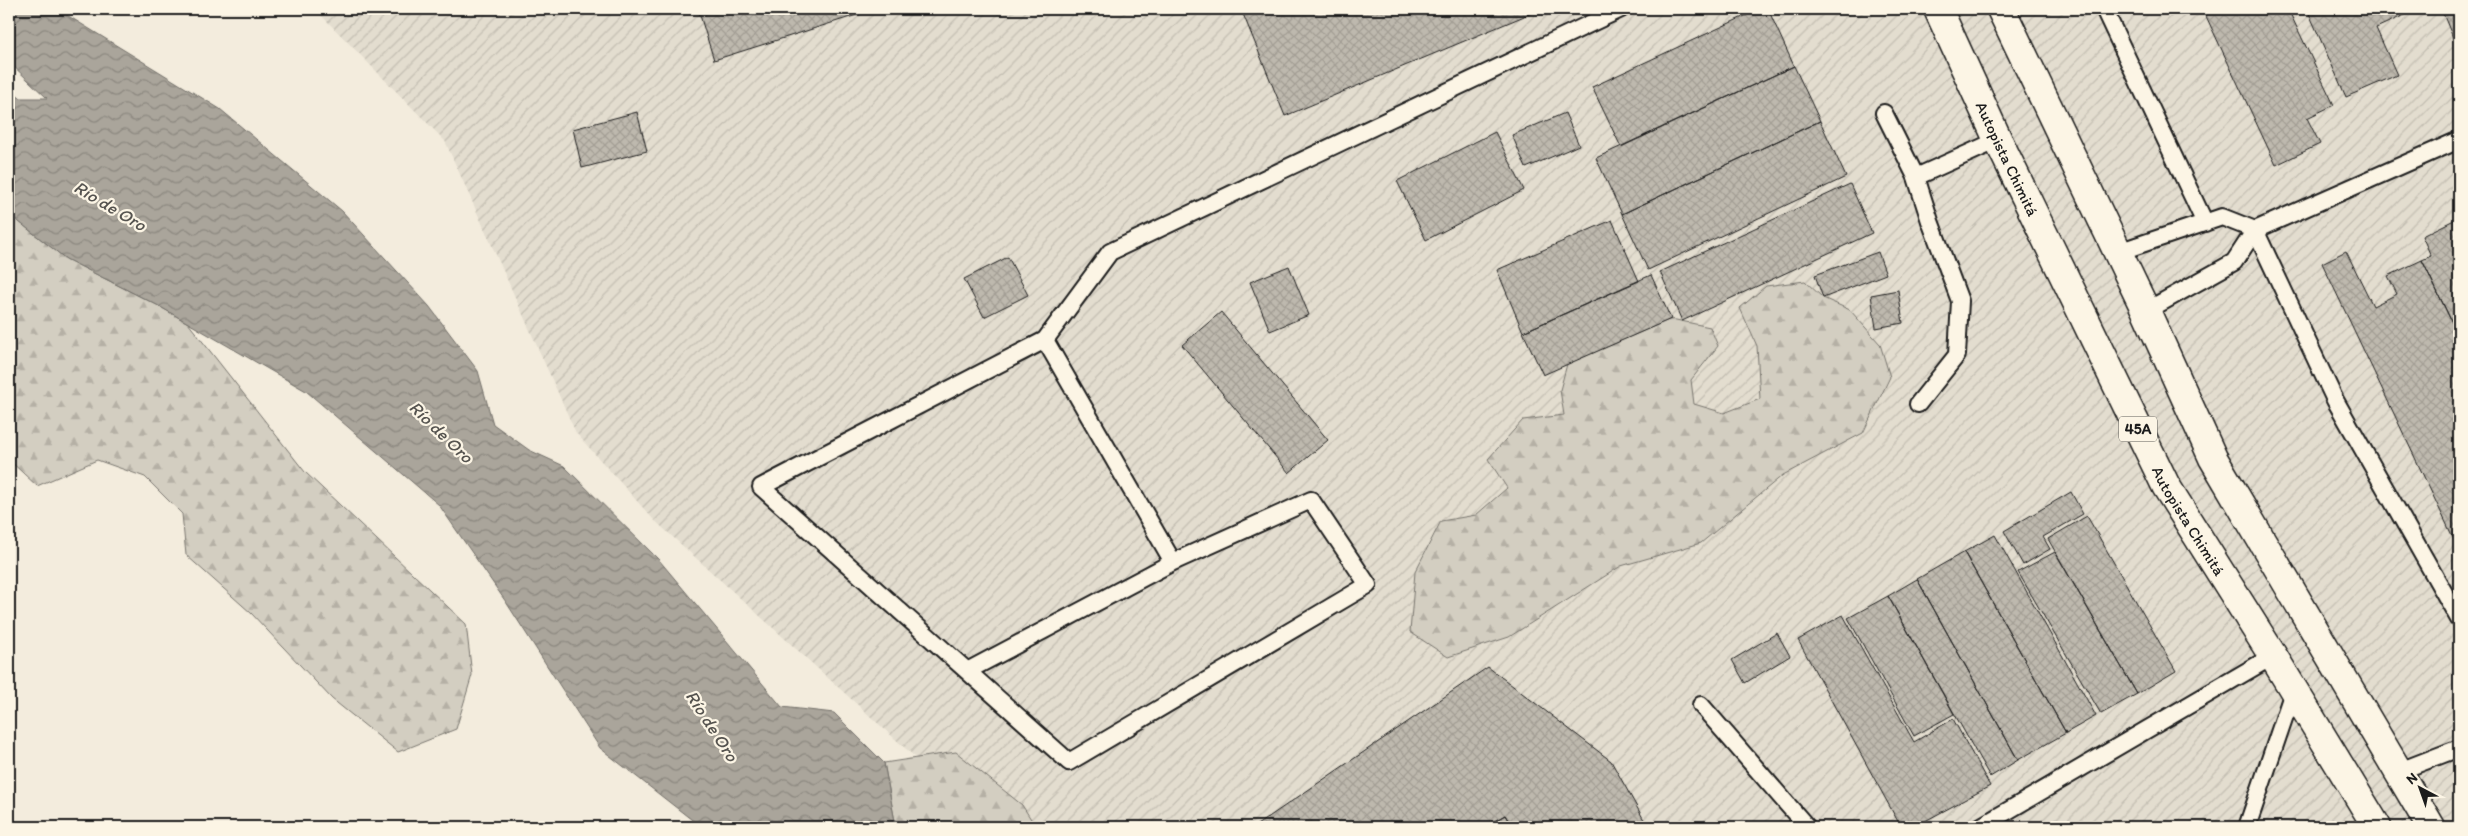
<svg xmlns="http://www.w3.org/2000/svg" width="2468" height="836" font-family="Itim,sans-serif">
<defs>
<pattern id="industrial-furrows" width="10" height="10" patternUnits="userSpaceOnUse" patternTransform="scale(1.25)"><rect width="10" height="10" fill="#e3ddcf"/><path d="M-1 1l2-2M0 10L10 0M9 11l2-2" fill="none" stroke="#c2bdb1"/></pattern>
<pattern id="forest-firs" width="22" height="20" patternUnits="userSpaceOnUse" patternTransform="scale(1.25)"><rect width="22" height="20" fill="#d3cec1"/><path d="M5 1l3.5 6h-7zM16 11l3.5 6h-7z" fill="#b5b0a5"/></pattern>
<pattern id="water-waves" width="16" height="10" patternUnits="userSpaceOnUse" patternTransform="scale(1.25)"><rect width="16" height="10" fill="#aaa59b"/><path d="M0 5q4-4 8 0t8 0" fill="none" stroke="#8a867e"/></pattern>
<pattern id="building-cross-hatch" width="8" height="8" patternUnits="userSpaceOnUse" patternTransform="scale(1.25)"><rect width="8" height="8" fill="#beb9ae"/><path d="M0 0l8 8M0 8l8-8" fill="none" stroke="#a39e95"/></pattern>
</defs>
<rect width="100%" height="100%" fill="#f3ecdd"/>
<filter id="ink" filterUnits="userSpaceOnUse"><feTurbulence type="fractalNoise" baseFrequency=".02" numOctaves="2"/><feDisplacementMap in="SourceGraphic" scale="10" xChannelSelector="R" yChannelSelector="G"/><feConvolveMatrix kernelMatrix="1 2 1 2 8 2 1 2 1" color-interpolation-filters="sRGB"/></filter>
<g filter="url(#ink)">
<path fill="url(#industrial-furrows)" d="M 315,9 L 2459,9 L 2459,827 L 992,827 L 653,519 L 576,433 L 445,141 Z"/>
<path fill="url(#forest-firs)" stroke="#78756e" d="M 9,214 L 66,259 L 157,305 L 188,323 L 305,472 L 466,624 L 472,675 L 456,729 L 398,752 L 332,699 L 251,613 L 186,555 L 182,514 L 145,477 L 97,460 L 37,486 L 9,460 Z
M 1805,281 L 1823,298 L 1850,310 L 1880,344 L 1890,377 L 1863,433 L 1783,475 L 1701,543 L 1621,566 L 1509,637 L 1448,657 L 1410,632 L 1415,572 L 1441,521 L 1476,515 L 1507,488 L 1488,459 L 1523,420 L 1564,415 L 1560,390 L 1567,364 L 1671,319 L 1710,327 L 1718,346 L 1691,380 L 1694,404 L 1724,413 L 1760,399 L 1757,346 L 1740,308 L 1766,286 Z
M 956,752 L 1022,805 L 1036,827 L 896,827 L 884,763 Z"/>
<path fill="url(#water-waves)" stroke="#716e68" d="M 9,9 L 57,9 L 220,109 L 342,211 L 429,306 L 478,371 L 493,424 L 529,450 L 564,466 L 659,560 L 782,707 L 834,713 L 884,763 L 896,827 L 701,827 L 600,748 L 506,602 L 439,505 L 306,391 L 157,305 L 66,259 L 9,214 L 9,90 L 20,98 L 47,98 L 9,62 Z"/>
<path fill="url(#building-cross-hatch)" stroke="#1c1c1c" d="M 698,9 L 858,9 L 860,14 L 714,60 Z
M 1241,9 L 1541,9 L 1285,116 Z
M 1760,9 L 1768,9 L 1794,66 L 1621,147 L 1592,87 Z
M 2215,9 L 2288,9 L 2334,105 L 2307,118 L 2320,144 L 2276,165 L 2205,14 Z
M 2307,9 L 2418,9 L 2376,28 L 2397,75 L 2346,97 Z
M 2441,9 L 2459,9 L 2459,38 L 2454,40 Z
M 1794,66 L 1820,121 L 1622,214 L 1596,158 Z
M 637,112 L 647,151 L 582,168 L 573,129 Z
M 1565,113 L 1579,145 L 1526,168 L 1512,135 Z
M 1820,121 L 1846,177 L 1648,270 L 1622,214 Z
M 1495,132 L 1524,190 L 1426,240 L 1397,181 Z
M 1850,184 L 1872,233 L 1682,321 L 1660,272 Z
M 2458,218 L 2459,221 L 2459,337 L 2422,260 L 2431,256 L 2422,236 Z
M 1612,220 L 1639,281 L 1523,332 L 1497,270 Z
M 2346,251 L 2373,306 L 2397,294 L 2388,276 L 2422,260 L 2459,337 L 2459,550 L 2322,263 Z
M 1878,252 L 1886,274 L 1823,298 L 1815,275 Z
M 1008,257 L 1028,295 L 984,317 L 964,279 Z
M 1289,266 L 1309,315 L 1270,331 L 1250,282 Z
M 1651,275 L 1671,319 L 1543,375 L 1523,332 Z
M 1898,290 L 1903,323 L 1876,328 L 1871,295 Z
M 1221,312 L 1328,440 L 1289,473 L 1182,345 Z
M 2071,492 L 2083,514 L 2043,537 L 2050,549 L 2023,565 L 2004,531 Z
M 2087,516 L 2176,671 L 2137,694 L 2048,539 Z
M 1995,535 L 2096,716 L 2066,733 L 1964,552 Z
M 1964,552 L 2066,733 L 2018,760 L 1917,579 Z
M 2055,552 L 2137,694 L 2101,714 L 2018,572 Z
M 1917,579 L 2018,760 L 1990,777 L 1888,596 Z
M 1888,596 L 1954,714 L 1914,736 L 1848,618 Z
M 1843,615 L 1914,742 L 1953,719 L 1990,786 L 1914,827 L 1901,827 L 1798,640 Z
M 1777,633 L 1790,656 L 1745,683 L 1732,660 Z
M 1488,667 L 1611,761 L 1648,827 L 1512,827 L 1505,815 L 1484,827 L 1254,827 Z
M 1505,815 L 1512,827 L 1484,827 Z"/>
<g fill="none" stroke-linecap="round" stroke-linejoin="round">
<defs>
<path id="service" d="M 2104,9 L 2205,223
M 1884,113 L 1916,177 L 1930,221 L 1960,301 L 1957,355 L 1918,404
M 1916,177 L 1998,140
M 2118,252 L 2222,217 L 2255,230 L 2335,400 L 2459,619
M 2146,311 L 2234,262 L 2255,230 L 2459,140
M 1045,340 L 1173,562 L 1311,500 L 1368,585 L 1069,762 L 761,487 L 1045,340 L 1110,252 L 1621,9
M 967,671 L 1173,562
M 1701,705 L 1807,827
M 2397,772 L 2459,748
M 1980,827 L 2273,656
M 2247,827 L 2294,689"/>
<g id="trunk">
<path id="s1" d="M 1938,9 L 1998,140 L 2166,486 L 2273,656 L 2377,827"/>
<path d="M 2001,9 L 2146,311 L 2213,458 L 2431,827"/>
</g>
</defs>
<use href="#service" stroke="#1c1c1c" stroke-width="20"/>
<use href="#trunk" stroke="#1c1c1c" stroke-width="31"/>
<use href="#service" stroke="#fcf5e5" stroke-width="16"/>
<use href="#trunk" stroke="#fcf5e5" stroke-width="28"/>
</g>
</g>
<g text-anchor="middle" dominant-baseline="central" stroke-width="4.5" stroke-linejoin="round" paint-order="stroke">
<rect fill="#fcf5e5" stroke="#5f5d58" stroke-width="1" x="2119" y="416.5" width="38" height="25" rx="4"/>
<g font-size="15" font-weight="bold" fill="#1c1c1c">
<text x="2138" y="429">45A</text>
</g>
<g font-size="16" fill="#1c1c1c" stroke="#fcf5e5">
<text stroke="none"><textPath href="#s1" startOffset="165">Autopista Chimitá</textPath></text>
<text stroke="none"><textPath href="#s1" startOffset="570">Autopista Chimitá</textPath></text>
</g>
<g font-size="18" font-style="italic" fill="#55534f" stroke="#fcf5e5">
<text transform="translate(110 206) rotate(31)">Río de Oro</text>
<text transform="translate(441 432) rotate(44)">Río de Oro</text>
<text transform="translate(712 726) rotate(57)">Río de Oro</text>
</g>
</g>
<rect width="2468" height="836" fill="none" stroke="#fcf5e5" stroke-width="30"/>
<rect x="15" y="15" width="2438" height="806" fill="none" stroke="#1c1c1c" stroke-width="2" filter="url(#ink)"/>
<g transform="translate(2420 788) rotate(319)" stroke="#fcf5e5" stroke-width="4" paint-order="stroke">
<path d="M0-4L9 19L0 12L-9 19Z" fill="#1c1c1c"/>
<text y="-8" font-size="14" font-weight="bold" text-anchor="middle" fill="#1c1c1c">N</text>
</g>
</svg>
